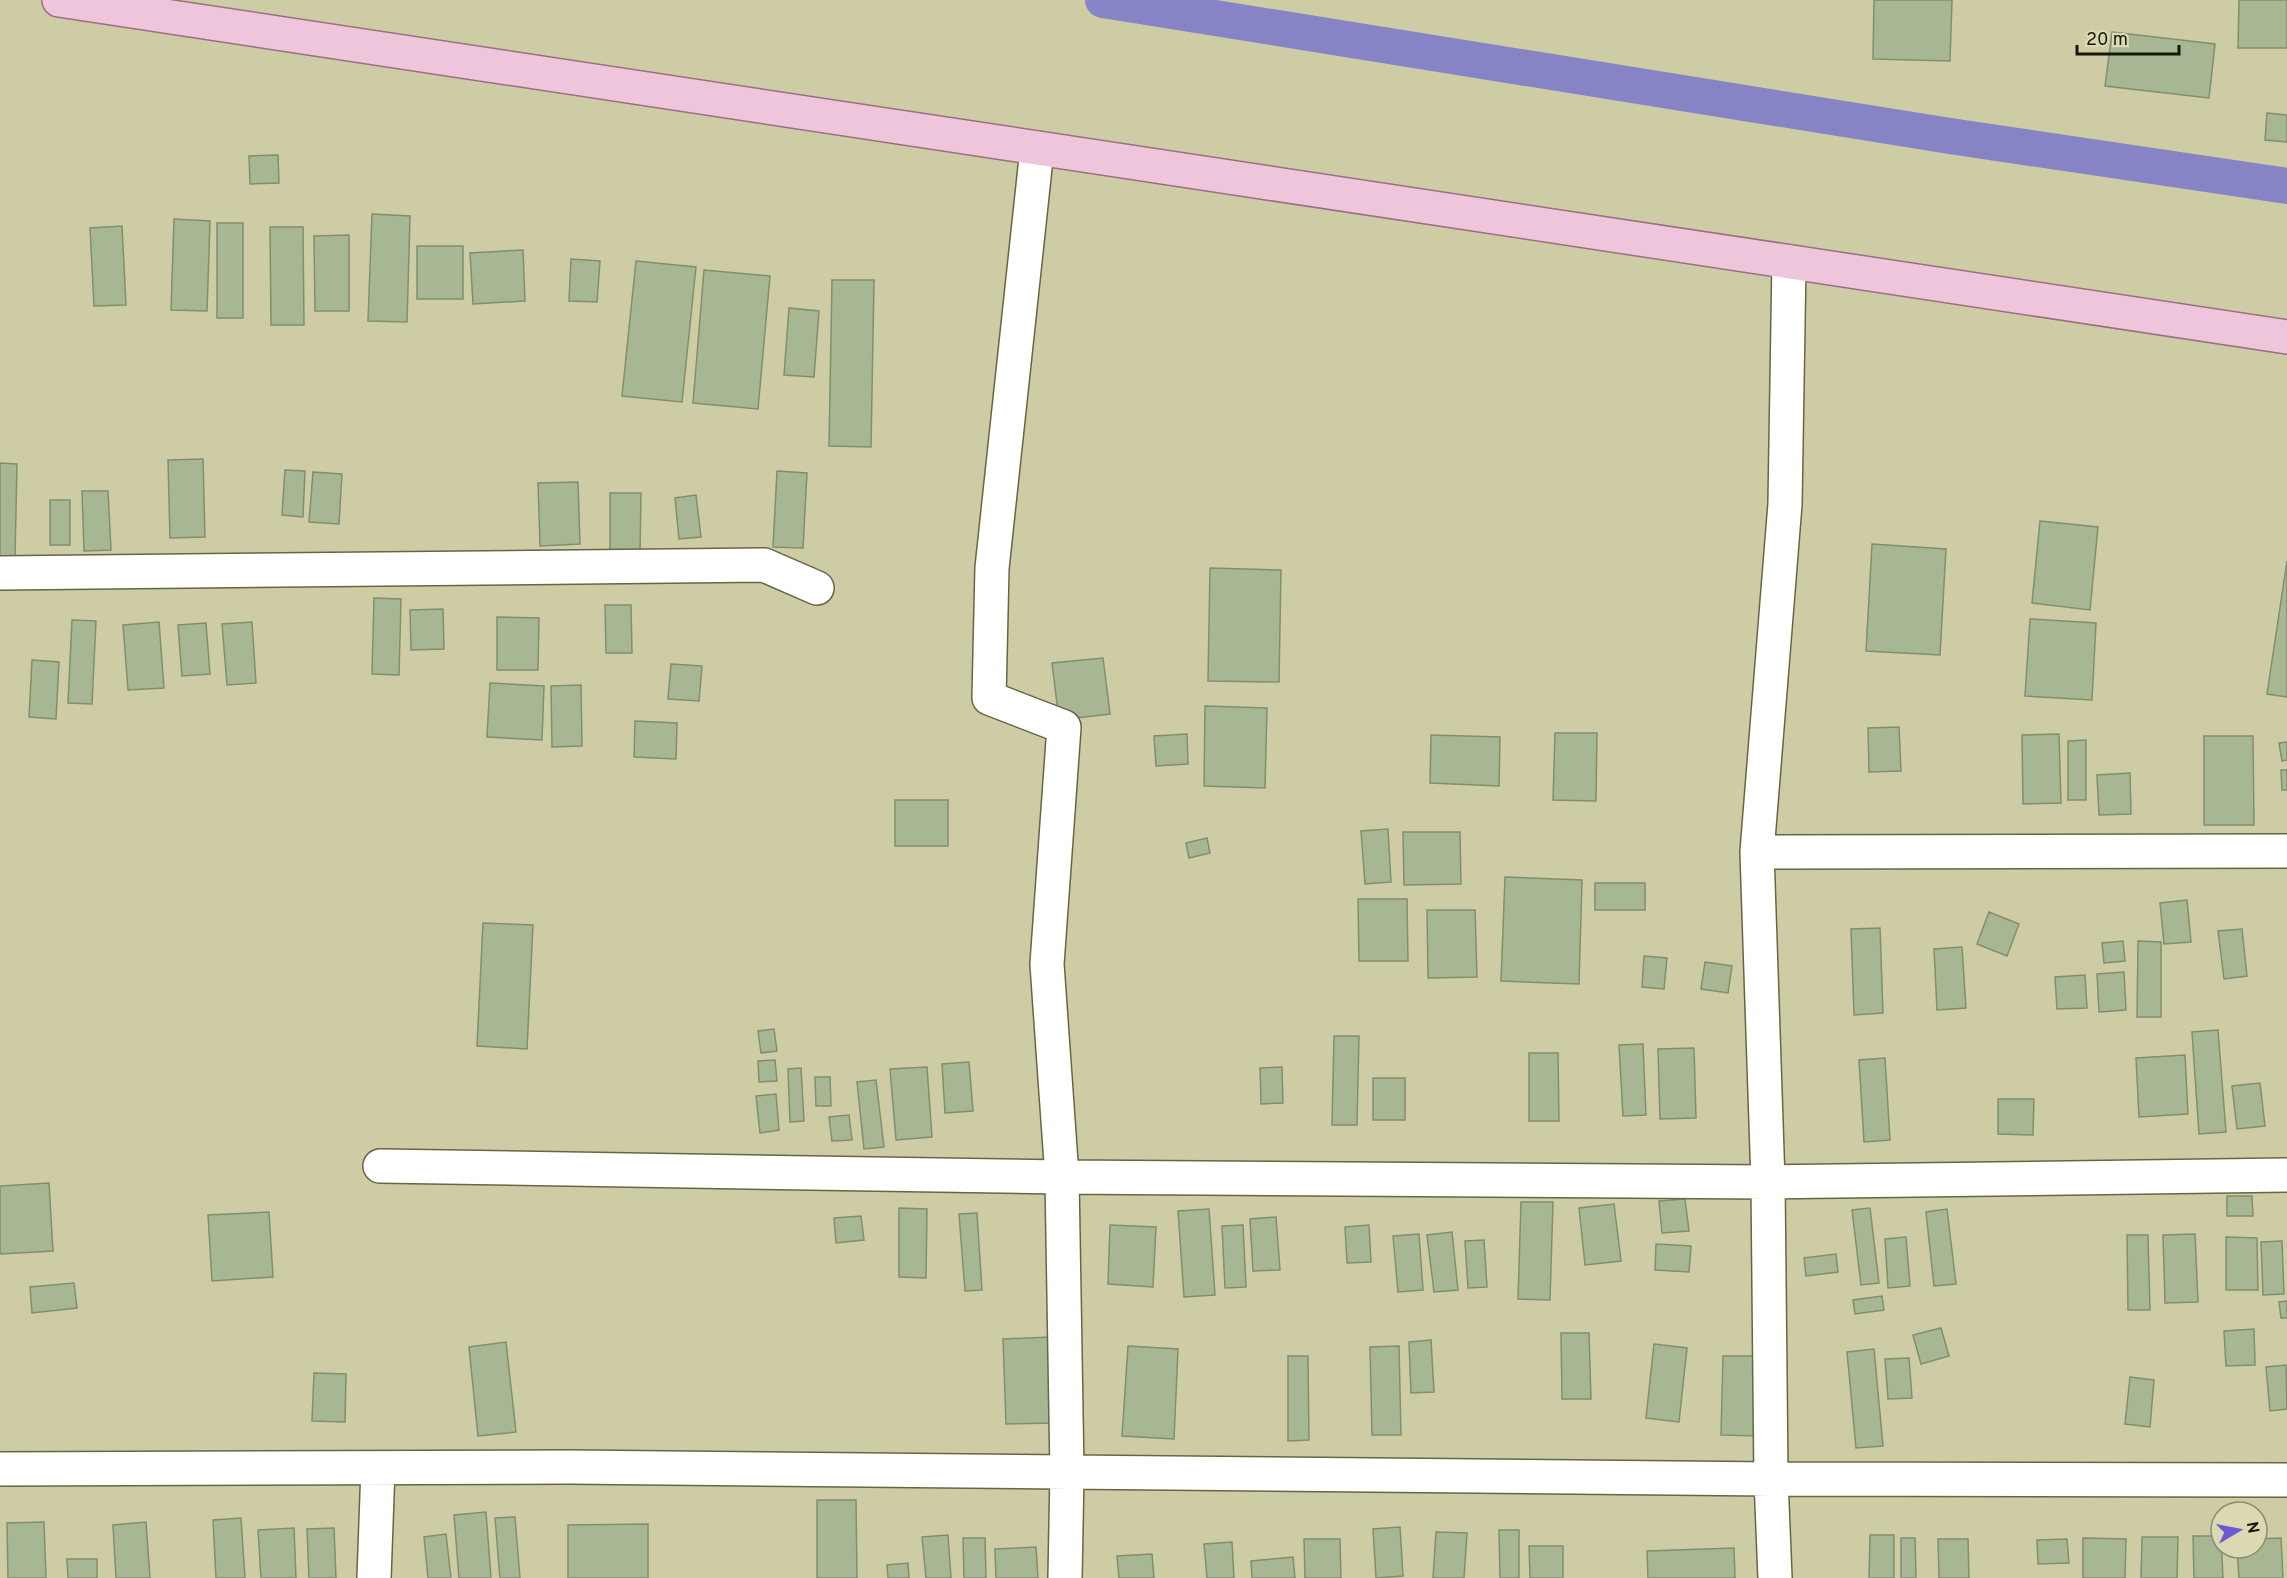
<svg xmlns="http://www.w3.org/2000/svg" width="2287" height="1578" font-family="Overpass,sans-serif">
<rect width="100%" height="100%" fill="#cdcca4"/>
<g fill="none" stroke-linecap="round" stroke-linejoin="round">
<path stroke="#8784c5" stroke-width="36" d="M 1103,0 L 1950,136 L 2287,186"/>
</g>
<path fill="#a8b793" stroke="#818f6c" stroke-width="1.5" d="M 1874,0 L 1952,0 L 1950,61 L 1873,59 Z
M 2239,0 L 2287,0 L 2287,48 L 2238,48 Z
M 2112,32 L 2215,44 L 2209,98 L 2105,86 Z
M 2267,113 L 2287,115 L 2287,142 L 2265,140 Z
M 278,155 L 279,183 L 250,184 L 249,156 Z
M 372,214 L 410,216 L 407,322 L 368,321 Z
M 174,219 L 210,221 L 207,311 L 171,310 Z
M 217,223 L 243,223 L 243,318 L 217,318 Z
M 122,226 L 126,305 L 94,306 L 90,228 Z
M 270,227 L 303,227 L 304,325 L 271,325 Z
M 349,235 L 349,311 L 315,311 L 314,236 Z
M 417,246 L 463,246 L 463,299 L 417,299 Z
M 523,250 L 525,301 L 473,304 L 470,253 Z
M 571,259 L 600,261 L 597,302 L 569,301 Z
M 636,261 L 696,267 L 682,402 L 622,396 Z
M 704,270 L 770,276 L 758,409 L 693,403 Z
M 832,280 L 874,280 L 871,447 L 829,446 Z
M 789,308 L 819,311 L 814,377 L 784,375 Z
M 203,459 L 205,537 L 170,538 L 168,460 Z
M 0,463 L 17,464 L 15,557 L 0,557 Z
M 285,470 L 305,471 L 303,517 L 282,515 Z
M 777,471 L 807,473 L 803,548 L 773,547 Z
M 313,472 L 342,474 L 339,524 L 309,522 Z
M 578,482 L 580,544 L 540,546 L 538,483 Z
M 82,491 L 108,491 L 111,550 L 84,551 Z
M 610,493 L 641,493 L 640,552 L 610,551 Z
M 696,495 L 701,537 L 679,539 L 675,498 Z
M 50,500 L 70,500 L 70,545 L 50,545 Z
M 2040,521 L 2098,527 L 2090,610 L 2032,603 Z
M 1872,544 L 1946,549 L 1940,655 L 1866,651 Z
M 2287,561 L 2287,697 L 2267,694 Z
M 1210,568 L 1281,570 L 1279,682 L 1208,681 Z
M 374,598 L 401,599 L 399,675 L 372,674 Z
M 605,605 L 631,605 L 632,653 L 606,653 Z
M 443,609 L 444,649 L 411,650 L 410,610 Z
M 497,617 L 539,618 L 538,670 L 497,670 Z
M 2030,619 L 2096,623 L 2092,700 L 2025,696 Z
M 72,620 L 96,621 L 92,704 L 68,703 Z
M 159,622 L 164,688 L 128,690 L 123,625 Z
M 252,622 L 256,683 L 227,685 L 222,624 Z
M 206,623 L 210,674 L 182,676 L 178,625 Z
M 1103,658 L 1110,714 L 1059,720 L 1052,663 Z
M 32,660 L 59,662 L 56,719 L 29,717 Z
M 671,664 L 702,666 L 699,701 L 668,699 Z
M 490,683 L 544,686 L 542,740 L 487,737 Z
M 581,685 L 582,746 L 552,747 L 551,686 Z
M 1205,706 L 1267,708 L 1265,788 L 1204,786 Z
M 635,721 L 677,723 L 676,759 L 634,757 Z
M 1899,727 L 1901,771 L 1869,772 L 1868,728 Z
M 1555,733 L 1597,733 L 1596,801 L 1553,800 Z
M 1187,734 L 1188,764 L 1156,766 L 1154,736 Z
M 2059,734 L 2061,803 L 2023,804 L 2022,735 Z
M 1431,735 L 1500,737 L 1499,786 L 1430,783 Z
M 2204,736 L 2253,736 L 2254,825 L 2204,825 Z
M 2086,740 L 2086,800 L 2068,800 L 2068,741 Z
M 2287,742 L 2287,760 L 2282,761 L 2279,743 Z
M 2281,770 L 2287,770 L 2287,790 L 2282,790 Z
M 2130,773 L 2131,814 L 2099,815 L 2097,775 Z
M 895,800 L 948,800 L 948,846 L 895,846 Z
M 1388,829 L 1391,882 L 1365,884 L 1361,831 Z
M 1403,832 L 1460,832 L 1461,884 L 1404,885 Z
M 1207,838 L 1210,853 L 1189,858 L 1186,843 Z
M 1505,877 L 1582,880 L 1579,984 L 1501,981 Z
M 1595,883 L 1645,883 L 1645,910 L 1595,910 Z
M 1358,899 L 1407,899 L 1408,961 L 1359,961 Z
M 2187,900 L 2191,942 L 2164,944 L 2160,903 Z
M 1427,910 L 1475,910 L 1477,977 L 1428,978 Z
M 1989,912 L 2019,924 L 2007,956 L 1977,944 Z
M 483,923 L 533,925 L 527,1049 L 477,1046 Z
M 1880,928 L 1883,1013 L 1854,1015 L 1851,929 Z
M 2242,929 L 2247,976 L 2224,979 L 2218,931 Z
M 2123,941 L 2125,961 L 2104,963 L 2102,943 Z
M 2138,941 L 2161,942 L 2161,1017 L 2137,1017 Z
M 1962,947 L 1966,1008 L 1937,1010 L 1934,949 Z
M 1644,956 L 1667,958 L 1664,989 L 1642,987 Z
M 1705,962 L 1732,966 L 1728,993 L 1701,989 Z
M 2124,972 L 2126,1010 L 2099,1012 L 2097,974 Z
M 2085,975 L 2087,1008 L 2057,1009 L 2055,977 Z
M 774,1029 L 777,1051 L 761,1053 L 758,1031 Z
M 2218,1030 L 2226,1132 L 2199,1134 L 2192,1032 Z
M 1334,1036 L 1359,1036 L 1357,1125 L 1332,1125 Z
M 1643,1044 L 1646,1115 L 1623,1116 L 1619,1045 Z
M 1694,1048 L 1696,1118 L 1660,1119 L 1658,1049 Z
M 1529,1053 L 1558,1053 L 1559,1121 L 1529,1121 Z
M 2185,1055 L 2188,1114 L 2139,1117 L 2136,1058 Z
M 1885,1058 L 1890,1140 L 1864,1142 L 1859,1060 Z
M 775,1060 L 777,1081 L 759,1082 L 758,1061 Z
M 969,1062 L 973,1111 L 945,1113 L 942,1064 Z
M 927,1067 L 932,1137 L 896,1140 L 890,1069 Z
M 1282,1067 L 1283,1103 L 1261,1104 L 1260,1068 Z
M 801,1068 L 804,1121 L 790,1122 L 788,1069 Z
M 815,1077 L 830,1077 L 831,1106 L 816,1106 Z
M 1373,1078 L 1405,1078 L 1405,1120 L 1373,1120 Z
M 876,1080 L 884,1147 L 864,1149 L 857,1082 Z
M 2260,1083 L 2265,1126 L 2237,1129 L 2232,1086 Z
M 776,1094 L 779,1130 L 760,1133 L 756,1096 Z
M 1998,1099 L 2034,1099 L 2033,1135 L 1998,1134 Z
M 849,1115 L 852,1140 L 832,1141 L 829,1117 Z
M 49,1183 L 53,1251 L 0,1254 L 0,1186 Z
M 2227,1196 L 2252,1196 L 2253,1216 L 2227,1216 Z
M 1685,1199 L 1689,1231 L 1662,1233 L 1659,1201 Z
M 1521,1202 L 1553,1202 L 1550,1300 L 1518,1299 Z
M 1614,1204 L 1621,1261 L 1585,1265 L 1579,1208 Z
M 899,1208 L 927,1209 L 926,1278 L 899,1277 Z
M 1870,1208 L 1879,1283 L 1861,1285 L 1852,1210 Z
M 1209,1209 L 1215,1295 L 1184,1297 L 1178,1211 Z
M 1947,1209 L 1956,1284 L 1934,1286 L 1926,1212 Z
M 269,1212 L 273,1277 L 212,1281 L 208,1215 Z
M 977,1213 L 982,1290 L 965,1291 L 959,1214 Z
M 861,1216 L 864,1240 L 836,1243 L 834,1218 Z
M 1276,1217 L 1280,1270 L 1253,1271 L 1250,1219 Z
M 1110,1225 L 1156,1227 L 1153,1287 L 1108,1284 Z
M 1243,1225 L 1246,1287 L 1225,1288 L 1222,1226 Z
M 1369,1225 L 1371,1262 L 1347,1263 L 1345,1227 Z
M 1452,1232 L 1458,1290 L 1434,1292 L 1427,1235 Z
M 1419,1234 L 1423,1290 L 1398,1292 L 1393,1236 Z
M 2195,1234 L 2198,1302 L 2165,1303 L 2163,1235 Z
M 2127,1235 L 2148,1235 L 2150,1310 L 2128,1310 Z
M 1906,1237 L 1910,1286 L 1888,1288 L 1885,1239 Z
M 2226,1237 L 2257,1238 L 2258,1290 L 2226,1290 Z
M 1484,1240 L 1487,1287 L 1468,1288 L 1465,1241 Z
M 2282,1241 L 2284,1294 L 2263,1295 L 2261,1242 Z
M 1656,1244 L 1691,1246 L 1689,1272 L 1655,1270 Z
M 1836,1254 L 1838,1272 L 1806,1276 L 1804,1258 Z
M 74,1283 L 77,1308 L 32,1313 L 30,1287 Z
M 1882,1296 L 1884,1310 L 1855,1314 L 1853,1300 Z
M 2287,1301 L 2287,1318 L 2281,1318 L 2279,1302 Z
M 1941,1328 L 1949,1356 L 1921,1364 L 1913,1335 Z
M 2254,1329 L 2255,1365 L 2226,1366 L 2224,1331 Z
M 1561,1333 L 1589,1333 L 1591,1399 L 1562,1399 Z
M 1050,1337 L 1054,1423 L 1006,1424 L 1003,1339 Z
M 1431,1340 L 1434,1392 L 1411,1393 L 1409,1342 Z
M 506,1342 L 516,1432 L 478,1436 L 469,1347 Z
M 1654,1344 L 1687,1348 L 1679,1422 L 1646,1418 Z
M 1128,1346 L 1178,1349 L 1174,1439 L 1122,1436 Z
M 1399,1346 L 1401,1435 L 1372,1435 L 1370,1347 Z
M 1874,1349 L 1883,1446 L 1856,1448 L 1847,1352 Z
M 1288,1356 L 1308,1356 L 1309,1440 L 1288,1441 Z
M 1723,1356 L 1760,1356 L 1758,1436 L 1721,1435 Z
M 1909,1358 L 1912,1398 L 1888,1399 L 1885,1359 Z
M 2286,1365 L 2287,1409 L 2270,1411 L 2266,1367 Z
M 314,1373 L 346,1374 L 345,1422 L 312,1421 Z
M 2130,1377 L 2154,1380 L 2150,1427 L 2125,1424 Z
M 817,1500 L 856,1500 L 857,1578 L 817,1578 Z
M 486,1512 L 491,1578 L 459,1578 L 454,1515 Z
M 515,1517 L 520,1578 L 500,1578 L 495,1518 Z
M 241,1518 L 245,1578 L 216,1578 L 213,1520 Z
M 44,1522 L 46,1578 L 8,1578 L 7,1523 Z
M 146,1522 L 150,1578 L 116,1578 L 113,1525 Z
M 648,1524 L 648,1578 L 568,1578 L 568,1525 Z
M 1400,1527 L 1403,1576 L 1376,1578 L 1373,1529 Z
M 294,1528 L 296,1578 L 261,1578 L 258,1530 Z
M 334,1528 L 336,1578 L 309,1578 L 307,1529 Z
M 1499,1530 L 1519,1530 L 1519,1578 L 1500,1578 Z
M 1436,1532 L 1467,1533 L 1464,1578 L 1433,1578 Z
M 446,1534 L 451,1578 L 428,1578 L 424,1537 Z
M 948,1535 L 951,1578 L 926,1578 L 922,1537 Z
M 1870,1535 L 1894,1535 L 1894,1578 L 1869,1578 Z
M 2193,1536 L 2221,1536 L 2223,1578 L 2194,1578 Z
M 2142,1537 L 2178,1537 L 2177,1578 L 2141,1578 Z
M 963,1538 L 985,1538 L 986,1578 L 964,1578 Z
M 1901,1538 L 1915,1538 L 1916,1578 L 1901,1578 Z
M 2083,1538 L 2126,1539 L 2125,1578 L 2083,1578 Z
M 2281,1538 L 2283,1578 L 2239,1578 L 2237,1548 L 2257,1548 L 2257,1539 Z
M 1304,1539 L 1340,1539 L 1341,1578 L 1305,1578 Z
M 1938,1539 L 1968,1539 L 1969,1578 L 1939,1578 Z
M 2067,1539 L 2069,1563 L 2038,1564 L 2037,1540 Z
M 1232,1542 L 1234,1578 L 1207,1578 L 1204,1544 Z
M 1529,1546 L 1563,1546 L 1563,1578 L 1530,1578 Z
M 1036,1547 L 1038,1578 L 996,1578 L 995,1549 Z
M 1734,1548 L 1735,1578 L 1648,1578 L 1647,1551 Z
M 1152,1554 L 1154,1578 L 1119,1578 L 1117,1556 Z
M 1293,1557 L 1295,1578 L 1252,1578 L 1251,1561 Z
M 67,1559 L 97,1559 L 97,1578 L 68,1578 Z
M 908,1563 L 909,1578 L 888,1578 L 887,1565 Z"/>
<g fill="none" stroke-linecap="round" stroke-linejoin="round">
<defs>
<path id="street" d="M 1037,149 L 992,568 L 989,698 L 1064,727 L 1047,964 L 1062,1177 L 1067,1472 L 1065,1578
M 0,573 L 764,565 L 817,588
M 1757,852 L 2287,851
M 380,1166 L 1062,1177 L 1768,1182 L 2287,1175
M 0,1469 L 569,1467 L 1771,1479 L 2287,1480
M 374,1578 L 378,1468
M 1775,1578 L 1771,1479 L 1768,1182 L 1757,852 L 1785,504 L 1789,262"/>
<path id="primary" d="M 59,0 L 2287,337"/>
</defs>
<use href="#street" stroke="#686642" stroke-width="36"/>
<use href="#primary" stroke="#9b6f82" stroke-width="36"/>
<use href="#street" stroke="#fff" stroke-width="33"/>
<use href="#primary" stroke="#eec5db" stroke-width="33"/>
</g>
<g transform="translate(2239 1530) rotate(80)"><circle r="28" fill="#dad9b1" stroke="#8c8b6d" stroke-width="1.5"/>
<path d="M0-4.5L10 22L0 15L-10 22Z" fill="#6b58d2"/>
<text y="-9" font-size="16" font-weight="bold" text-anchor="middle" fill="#181708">N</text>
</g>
<path d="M2077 45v9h102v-9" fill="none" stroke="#181708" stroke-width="3"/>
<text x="2086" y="45" font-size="18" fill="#181708" stroke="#dad9b1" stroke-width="4.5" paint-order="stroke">20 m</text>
</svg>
